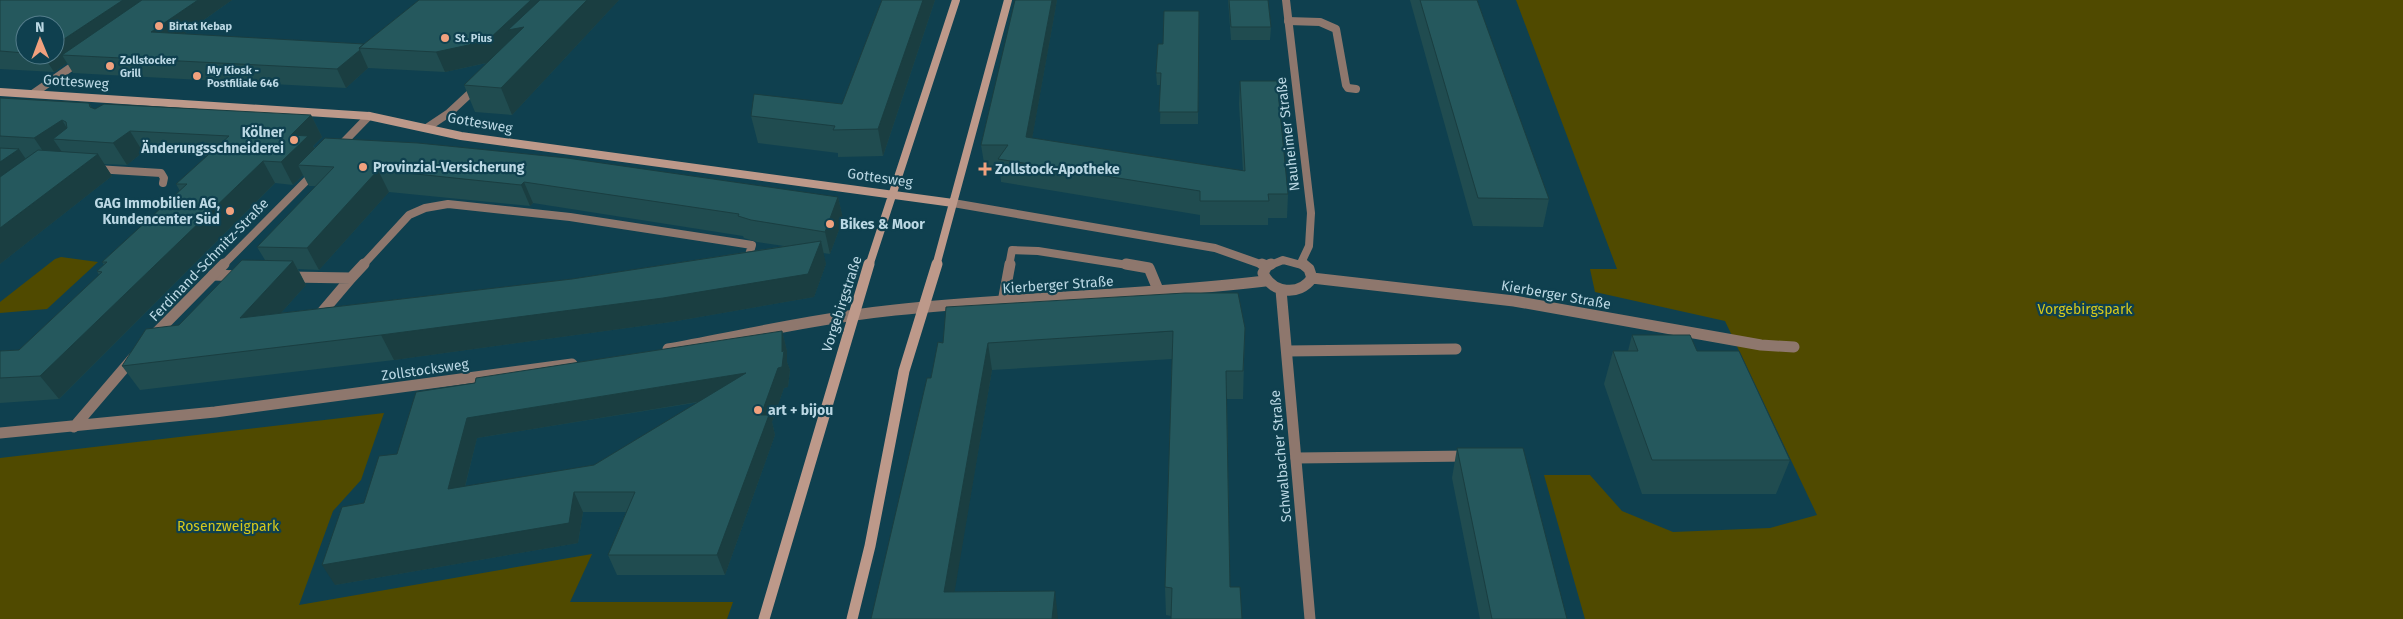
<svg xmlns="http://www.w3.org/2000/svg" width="2403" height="619" font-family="'Fira Sans',sans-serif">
<rect width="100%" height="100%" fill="#0f404f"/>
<path fill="#504a00" d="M 1516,0 L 2403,0 L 2403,619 L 1585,619 L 1544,475 L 1590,475 L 1622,511 L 1673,532 L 1770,528 L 1817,515 L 1725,321 L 1595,292 L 1590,269 L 1617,269 Z
M 61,257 L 98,262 L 47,309 L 0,313 L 0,302 L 55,259 Z
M 384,413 L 361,480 L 333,511 L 299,605 L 592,554 L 570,602 L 733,602 L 727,619 L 0,619 L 0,458 Z"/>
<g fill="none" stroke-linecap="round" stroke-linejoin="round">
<path stroke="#8e776d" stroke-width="8" d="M 1288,21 L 1320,22 L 1336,29 L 1346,85 L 1348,88 L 1356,89
M 96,169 L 161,173 L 164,178 L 163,183
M 362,266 L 409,215 L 425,208 L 448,204 L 570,217 L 752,245 L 746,265
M 1009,266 L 1012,250 L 1038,251 L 1134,266"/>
<path stroke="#8e776d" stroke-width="11" d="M 1126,264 L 1149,268 L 1159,292
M 213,275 L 240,276
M 289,277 L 351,278 L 364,264
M 1003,302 L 1010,264
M 317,318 L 351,278
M 1287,351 L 1456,349
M 1296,458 L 1470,456"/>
<path stroke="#8e776d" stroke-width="8" d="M 1286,0 L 1311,213 L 1309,246 L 1301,263
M 34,93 L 80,61
M 428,127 L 449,113 L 477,87
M 337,149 L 369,116
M 953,203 L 1215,248 L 1266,266
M 222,266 L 315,172
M 1268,266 L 1283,260 L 1305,266"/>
<path stroke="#8e776d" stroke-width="11" d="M 1262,264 L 1267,266
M 1271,264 L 1267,266 L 1263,273 C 1272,293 1299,297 1312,278 L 1309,269 L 1303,264
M 1312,278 L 1514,301 L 1761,345 L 1794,347
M 1281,290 L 1310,619
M 153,336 L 224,264
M 668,349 C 744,335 819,318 895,310 C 1018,297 1142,296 1265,281
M 74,427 L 133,358
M 0,433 L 215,412 L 572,364"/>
<path stroke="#bd998a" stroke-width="8" d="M 0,92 L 369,116 L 461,136 L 953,203
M 869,266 L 956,0
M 936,266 L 1008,0"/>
<path stroke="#bd998a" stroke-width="11" d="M 764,619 L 869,264
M 852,619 L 870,546 L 904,371 L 937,264"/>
</g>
<path fill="#204c50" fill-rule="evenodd" d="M 0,0 L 232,0 L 184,34 L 364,44 L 419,0 L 619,0 L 512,115 L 475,112 L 464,85 L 487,63 L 445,72 L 368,68 L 346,88 L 73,73 L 67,63 L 54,72 L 0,69 ZM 25,25 L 55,55 L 25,55 Z
M 882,0 L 935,0 L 883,156 L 838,157 L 838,153 L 758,143 L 751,116 L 842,104 Z
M 1015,0 L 1057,0 L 1032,138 L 1243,171 L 1239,104 L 1240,81 L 1288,194 L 1287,218 L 1268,218 L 1268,225 L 1200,225 L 1200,215 L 1001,182 L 1000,169 L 985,169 L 981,145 Z
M 1228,0 L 1268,0 L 1271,27 L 1270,40 L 1231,40 Z
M 1410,0 L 1477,0 L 1549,199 L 1543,227 L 1473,226 Z
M 1199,11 L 1198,124 L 1160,124 L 1161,85 L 1157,85 L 1156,73 L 1163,44 Z
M 0,98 L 89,103 L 92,108 L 95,109 L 311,115 L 322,137 L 313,146 L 315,148 L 838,197 L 843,219 L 830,254 L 823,253 L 826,264 L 814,297 L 671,322 L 394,360 L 140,390 L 122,366 L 179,325 L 265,260 L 257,247 L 316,186 L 309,186 L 303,175 L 293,185 L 275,183 L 59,399 L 0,403 L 0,351 L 19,350 L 99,275 L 97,271 L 104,265 L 102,262 L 180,191 L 176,184 L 207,156 L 143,152 L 127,165 L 104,164 L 112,176 L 0,264 ZM 389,192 L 530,206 L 533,203 L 743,236 L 744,238 L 757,242 L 784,246 L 572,279 L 281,313 L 306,285 L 298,269 L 319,270 Z
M 1245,328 L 1243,399 L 1227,399 L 1230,587 L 1171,616 L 1166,615 L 1165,587 L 1172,359 L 992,370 L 954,592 L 871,619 L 931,378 L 943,343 Z
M 782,331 L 787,351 L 787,362 L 790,370 L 788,387 L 784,388 L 772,422 L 775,435 L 725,575 L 617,575 L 608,555 L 626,512 L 583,512 L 578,543 L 335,585 L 364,503 L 397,454 ZM 700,402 L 594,465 L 465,487 L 477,438 Z
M 1632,335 L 1697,351 L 1790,460 L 1776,494 L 1642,494 L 1604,384 L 1613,351 L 1628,351 Z
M 1457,448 L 1567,619 L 1480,619 L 1452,478 Z"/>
<path fill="#1a3e41" d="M 123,0 L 158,0 L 62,55 L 67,63 L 54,72 L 43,55 L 55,55 L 55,45 Z
M 198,0 L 232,0 L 161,50 L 151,32 Z
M 531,0 L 551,0 L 495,61 L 445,72 L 436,52 Z
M 587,0 L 619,0 L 512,115 L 501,88 Z
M 923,0 L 935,0 L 883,156 L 878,129 Z
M 1052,0 L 1057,0 L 1028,161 L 1026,137 Z
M 360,50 L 368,68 L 346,88 L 337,69 Z
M 311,115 L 322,137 L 313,146 L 320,158 L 298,165 L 303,175 L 293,185 L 281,162 L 291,135 Z
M 62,120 L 75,141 L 53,139 L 62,152 L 49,160 L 34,138 Z
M 130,131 L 143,152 L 127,165 L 113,143 Z
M 19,149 L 34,171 L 0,196 L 0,162 Z
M 98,154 L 112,176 L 0,264 L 0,228 Z
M 263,161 L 275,183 L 59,399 L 40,376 Z
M 378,170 L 389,192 L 319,270 L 307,248 Z
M 524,182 L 533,203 L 530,206 L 521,185 Z
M 838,197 L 843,219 L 830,254 L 825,232 Z
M 821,241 L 826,264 L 814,297 L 671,322 L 394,360 L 381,335 Z
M 293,261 L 306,285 L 255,342 L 240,318 Z
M 782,331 L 787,351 L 787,362 L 790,370 L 788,387 L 784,388 L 772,422 L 775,435 L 725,575 L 717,555 L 761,415 L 782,352 Z
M 988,343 L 992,370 L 950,619 L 944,592 Z
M 746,373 L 752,393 L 477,438 L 459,510 L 448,489 L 467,418 Z
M 574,492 L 583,512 L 578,543 L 335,585 L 322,565 Z
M 1055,591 L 1058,619 L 1052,619 Z"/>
<path fill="#25585d" stroke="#1a3e41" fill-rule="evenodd" d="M 0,0 L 123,0 L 55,45 L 55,25 L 25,25 L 25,53 L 0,51 Z
M 142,0 L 198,0 L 151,32 L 364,44 L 359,48 L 360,50 L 337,69 L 62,55 Z
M 419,0 L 531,0 L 487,41 L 436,52 L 359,48 Z
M 540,0 L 587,0 L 501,88 L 464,85 L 524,27 L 508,30 Z
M 882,0 L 923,0 L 878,129 L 833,130 L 835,126 L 751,116 L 754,94 L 842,104 Z
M 1015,0 L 1052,0 L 1026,137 L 1245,171 L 1240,81 L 1277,81 L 1288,194 L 1268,194 L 1269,201 L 1200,201 L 1200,191 L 998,159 L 1008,145 L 981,145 Z
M 1229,0 L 1268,0 L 1271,27 L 1231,27 Z
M 1420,0 L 1477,0 L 1549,199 L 1478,198 Z
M 1164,11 L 1199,11 L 1198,112 L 1159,112 L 1161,73 L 1156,73 L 1158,44 L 1163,44 Z
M 0,98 L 89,103 L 90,107 L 95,109 L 104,104 L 311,115 L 291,135 L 308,136 L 281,162 L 263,161 L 40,376 L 0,378 L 0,351 L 19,350 L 102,272 L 97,271 L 107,262 L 102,262 L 187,184 L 176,184 L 229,136 L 130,131 L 113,143 L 53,139 L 67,128 L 66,122 L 62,120 L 34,138 L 0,136 Z
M 325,138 L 418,143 L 567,158 L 838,197 L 825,232 L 751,220 L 738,216 L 739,214 L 524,182 L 521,185 L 378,170 L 307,248 L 257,247 L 334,167 L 298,165 Z
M 0,148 L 19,149 L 0,162 Z
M 38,150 L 98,154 L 0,228 L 0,177 Z
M 821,241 L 808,274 L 663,298 L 381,335 L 122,366 L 146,329 L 179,325 L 242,260 L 293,261 L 240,318 L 572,279 Z
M 1185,293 L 1238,293 L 1245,328 L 1243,371 L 1226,371 L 1230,587 L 1240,587 L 1242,619 L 1171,619 L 1172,588 L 1165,587 L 1173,331 L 988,343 L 944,592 L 1055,591 L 1052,619 L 871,619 L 927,378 L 931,378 L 938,342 L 943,343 L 946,307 Z
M 782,331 L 782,352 L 784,350 L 782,367 L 778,368 L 761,415 L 769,415 L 717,555 L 608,555 L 635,492 L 574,492 L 569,523 L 322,565 L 342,507 L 364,503 L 379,456 L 397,454 L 416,392 L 475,383 L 476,378 ZM 746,373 L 594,465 L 448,489 L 467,418 Z
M 1632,335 L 1690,335 L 1697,351 L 1739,351 L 1790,460 L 1652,460 L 1613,351 L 1638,351 Z
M 1457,448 L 1523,448 L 1567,619 L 1492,619 Z"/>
<g fill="#f1a17e" stroke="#0f404f" stroke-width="2">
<circle cx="159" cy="26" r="5"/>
<circle cx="445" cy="38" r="5"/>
<circle cx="110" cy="66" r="5"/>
<circle cx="197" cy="76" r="5"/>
<circle cx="294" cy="140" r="5"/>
<circle cx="363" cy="167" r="5"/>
<path d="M982.5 161.5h5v5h5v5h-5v5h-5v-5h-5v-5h5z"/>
<circle cx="230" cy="211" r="5"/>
<circle cx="830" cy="224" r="5"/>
<circle cx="758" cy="410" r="5"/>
</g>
<g text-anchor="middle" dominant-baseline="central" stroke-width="4.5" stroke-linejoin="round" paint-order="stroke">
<g font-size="11" font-weight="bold" fill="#bbd8e4" stroke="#0f404f" text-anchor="start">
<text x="169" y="26">Birtat Kebap</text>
<text x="455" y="38">St. Pius</text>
<text x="120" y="60">Zollstocker<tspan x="120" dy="13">Grill</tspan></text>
<text x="207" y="70">My Kiosk -<tspan x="207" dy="13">Postfiliale 646</tspan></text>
</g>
<g font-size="14" fill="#bbd8e4" stroke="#0f404f">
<text transform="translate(76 82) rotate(4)">Gottesweg</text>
<text transform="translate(480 123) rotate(10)">Gottesweg</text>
<text transform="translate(1288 134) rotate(-97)">Nauheimer Straße</text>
<text transform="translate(880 178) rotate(8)">Gottesweg</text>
<text transform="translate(209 260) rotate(-46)">Ferdinand-Schmitz-Straße</text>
<text transform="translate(1058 285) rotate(-4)">Kierberger Straße</text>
<text transform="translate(1556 295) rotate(10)">Kierberger Straße</text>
<text transform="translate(842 304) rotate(-72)">Vorgebirgstraße</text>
<text transform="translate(425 370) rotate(-8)">Zollstocksweg</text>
<text transform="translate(1281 456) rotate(-95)">Schwalbacher Straße</text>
</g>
<g font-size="14" font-weight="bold" fill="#bbd8e4" stroke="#0f404f" text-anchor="start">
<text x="284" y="132" text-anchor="end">Kölner<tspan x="284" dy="16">Änderungsschneiderei</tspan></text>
<text x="373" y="167">Provinzial-Versicherung</text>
<text x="995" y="169">Zollstock-Apotheke</text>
<text x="220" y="203" text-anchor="end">GAG Immobilien AG,<tspan x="220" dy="16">Kundencenter Süd</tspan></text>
<text x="840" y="224">Bikes &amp; Moor</text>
<text x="768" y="410">art + bijou</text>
</g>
<g font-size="14" fill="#d6c81c" stroke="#0f404f">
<text x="2085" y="309">Vorgebirgspark</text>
<text x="228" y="526">Rosenzweigpark</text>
</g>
</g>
<g transform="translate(40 40) rotate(359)"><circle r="24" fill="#0f404f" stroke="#547d8b"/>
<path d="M0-4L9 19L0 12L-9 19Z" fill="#f1a17e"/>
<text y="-8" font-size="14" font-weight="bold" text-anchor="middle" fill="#bbd8e4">N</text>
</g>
</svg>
